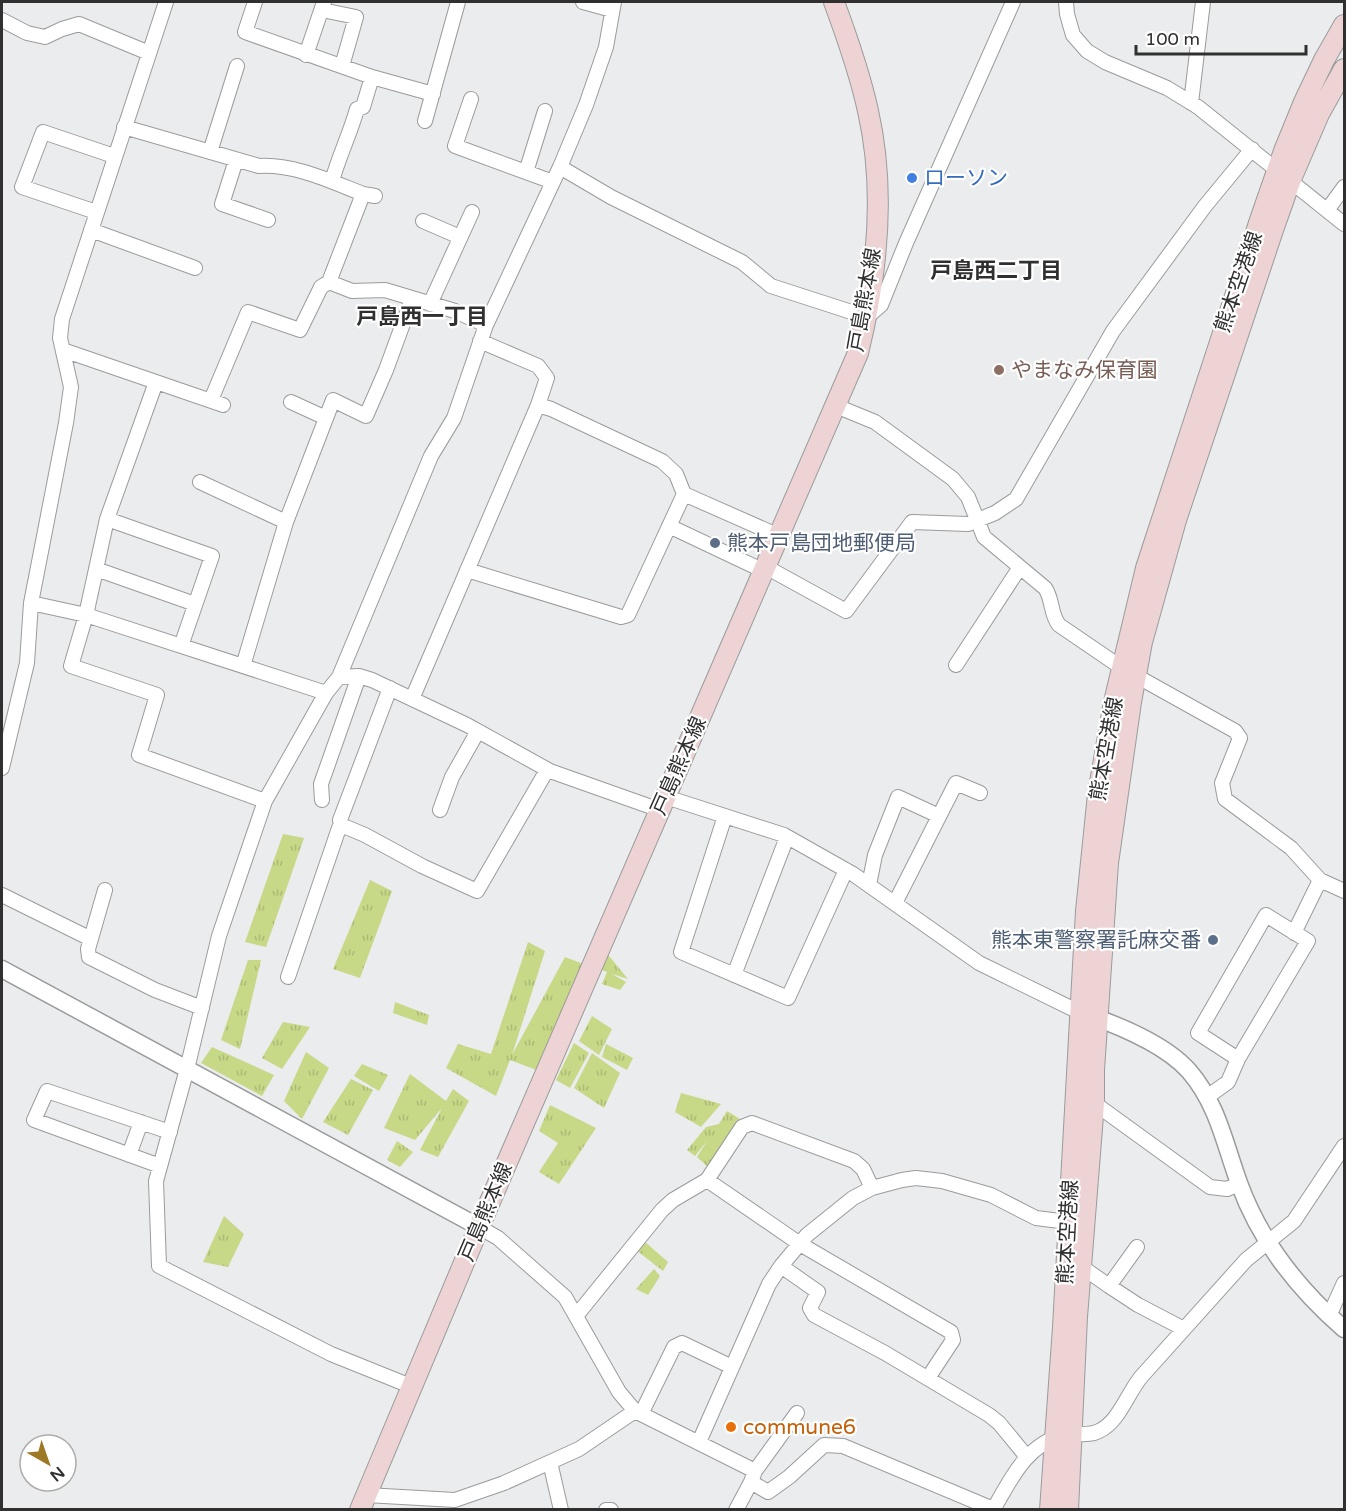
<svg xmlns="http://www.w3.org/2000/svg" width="1346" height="1511" font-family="'Varela Round','Noto Sans JP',sans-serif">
<defs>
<pattern id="park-tufts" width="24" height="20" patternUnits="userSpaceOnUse" patternTransform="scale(1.5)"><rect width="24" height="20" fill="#c7d887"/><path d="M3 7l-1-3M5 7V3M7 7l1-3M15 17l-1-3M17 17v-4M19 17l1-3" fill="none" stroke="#abba75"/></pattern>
</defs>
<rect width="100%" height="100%" fill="#ebeced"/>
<path fill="url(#park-tufts)" d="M 283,834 L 304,838 L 266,947 L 245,942 Z
M 370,880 L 392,891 L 360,978 L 333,969 Z
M 528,942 L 545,951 L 512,1055 L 565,957 L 586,965 L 547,1074 L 510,1060 L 496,1096 L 446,1068 L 458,1044 L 491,1054 Z
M 605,951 L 628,979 L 612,974 L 626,982 L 620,990 L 602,984 L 607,972 L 597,968 Z
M 248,960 L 261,960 L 240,1049 L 221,1040 Z
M 395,1002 L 429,1015 L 427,1025 L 393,1013 Z
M 592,1016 L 612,1029 L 599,1055 L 579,1041 Z
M 283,1022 L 310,1027 L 282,1069 L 262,1058 Z
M 574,1043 L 589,1053 L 570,1088 L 556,1080 Z
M 606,1044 L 633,1058 L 627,1070 L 602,1057 Z
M 212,1047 L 274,1075 L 262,1096 L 201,1063 Z
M 306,1052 L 329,1068 L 302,1119 L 284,1101 Z
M 592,1053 L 620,1073 L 604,1108 L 574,1088 Z
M 362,1064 L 388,1075 L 379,1091 L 354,1076 Z
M 410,1074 L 446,1101 L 453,1089 L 469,1101 L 438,1157 L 420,1150 L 442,1108 L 415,1140 L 384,1128 Z
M 351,1079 L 373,1090 L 348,1135 L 323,1122 Z
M 681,1093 L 721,1104 L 701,1127 L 675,1112 Z
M 550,1105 L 596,1128 L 559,1184 L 539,1172 L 558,1143 L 539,1131 Z
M 727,1111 L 740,1119 L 709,1168 L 697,1157 L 707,1141 L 695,1156 L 687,1150 L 706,1127 L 719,1124 Z
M 397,1141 L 413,1152 L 400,1167 L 387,1160 Z
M 224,1216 L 244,1234 L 228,1267 L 203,1262 Z
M 644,1241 L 668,1262 L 663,1271 L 636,1250 Z
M 654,1269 L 660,1276 L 648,1295 L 636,1289 Z"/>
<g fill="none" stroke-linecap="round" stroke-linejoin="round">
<defs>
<path id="minor" d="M 255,2 L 245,32 L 372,77
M 583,2 L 612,10
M 1066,2 L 1067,14 L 1073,35 L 1087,51 L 1105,62 L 1167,88 L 1198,107 L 1344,224
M 322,10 L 356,17 L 342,66
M 2,20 L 27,33 L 45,37 L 62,29 L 79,24 L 149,53
M 306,55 L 324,2
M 471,99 L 455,146 L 553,182
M 1191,103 L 1203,2
M 425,121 L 458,2
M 124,127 L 259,166 C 295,164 330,181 363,194
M 210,152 L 237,66
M 236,160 L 222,204 L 268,220
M 560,167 L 611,197 L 742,262 L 771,286 L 867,317 L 881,305 L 906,243 L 1013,2
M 526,172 L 545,111
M 332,181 C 339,156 350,134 357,109 L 363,107 L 372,77 L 433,94
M 375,196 L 363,194 L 329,282 L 352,291 L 385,290 L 455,311 L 486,325
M 1328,209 L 1344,187
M 96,212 L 22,187 L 43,132 L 114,156
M 423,221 L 460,237
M 91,230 L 195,268
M 430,304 L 472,212
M 63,350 L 223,405
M 156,382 L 107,519 L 86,615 L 71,666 L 157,695 L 139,755 L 265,801
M 211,400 L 248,312 L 300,330 L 321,287 L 329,282
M 291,402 L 326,418
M 538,405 L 551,409 L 662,461 L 676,474 L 684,494 L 779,536
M 836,406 L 875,422 L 953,479 L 968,497 L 984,537 L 1045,588 C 1053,599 1050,614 1059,625 L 1122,668 L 1235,731 L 1240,738 L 1222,783 L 1225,799 L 1291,848 L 1320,880 L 1344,891
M 200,482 L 286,522
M 107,519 L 212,556 L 181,646
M 669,526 L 764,571
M 766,567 L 846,611 L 912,522 L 968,524 L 995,513 L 1016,499 L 1113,331 L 1205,206 L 1252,149
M 96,569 L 195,604
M 467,570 L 621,617 L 628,615 L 684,494
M 31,603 L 86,615 L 326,693
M 956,665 L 1020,567
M 243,666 L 286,522 L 333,400 L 366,416 L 386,370 L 412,299
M 339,677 L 359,676 L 372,680 L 467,725 L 550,771 L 660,810
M 412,699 L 538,405 L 547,378 L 538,366 L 480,341
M 2,768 L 27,663 L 31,603 L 66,423 L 71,387 L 60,338 L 62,319 L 166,2
M 666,797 L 784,835 L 853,874 L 979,963 L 1079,1012
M 322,800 L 321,784 L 359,676
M 440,810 L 452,777 L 478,731
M 725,816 L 681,952 L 788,998 L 846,870
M 342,827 L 340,820 L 390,688
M 869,885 L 875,855 L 898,797 L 939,816
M 105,890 L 88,949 L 89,957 L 155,990 L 202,1008
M 2,895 L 91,939
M 895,903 L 956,783 L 980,793
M 1294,933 L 1320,880
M 734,975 L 787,837
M 288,977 L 339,828 L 346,827 L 365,835 L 422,866 L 477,891 L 547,770
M 1207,1097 L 1228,1082 L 1238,1059 L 1198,1033 L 1266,915 L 1308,941 L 1238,1059
M 1094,1103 L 1210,1187 L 1227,1189 L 1239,1184
M 129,1155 L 141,1122
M 160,1166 L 34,1120 L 47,1091 L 170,1132
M 707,1180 L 800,1244 L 951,1332 L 953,1340 L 928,1378
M 479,1227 L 498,1238 L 565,1297 L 619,1392 L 635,1411 L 755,1471 L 751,1482 L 768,1492 L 789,1477 L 824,1445 L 843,1446 L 993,1509
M 781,1266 L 807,1235 L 853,1198 L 872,1188 L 902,1180 L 916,1178 L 942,1181 L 991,1195 L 1036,1218 L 1068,1222
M 1082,1267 L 1109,1286 L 1137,1247
M 1109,1286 L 1138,1305 L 1184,1329
M 576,1316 L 662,1210 L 673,1200 L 707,1180 L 742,1127 L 752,1123 L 854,1161 L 863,1169 L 872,1188
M 1329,1316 L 1344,1283
M 413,1387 L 331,1354 L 159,1266 L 156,1181 L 187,1069 L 219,936 L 265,801 L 326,693 L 339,677 L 431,456 L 454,418 L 486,325 L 560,167 L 586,105 L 606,47 L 614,2
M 641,1414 L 674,1347 L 682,1343 L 732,1367
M 699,1442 L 769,1284 L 781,1266 L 818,1292 L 810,1308 L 814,1315 L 885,1353 L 989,1415 L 999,1423 L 1027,1457
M 550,1462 L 561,1510
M 755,1471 L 797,1413
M 366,1495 L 455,1500 L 504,1483 L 579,1449 L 635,1411
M 606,1510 L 611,1510
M 736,1510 L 751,1482
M 993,1510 C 1011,1479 1026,1445 1063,1435 C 1075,1432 1088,1437 1099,1431 C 1119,1422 1127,1394 1141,1377 L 1246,1260 L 1294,1221 L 1344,1146"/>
<path id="tertiary" d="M 2,969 L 479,1227
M 1086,1014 C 1120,1026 1165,1044 1189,1071 C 1218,1105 1224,1142 1239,1183 C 1260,1241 1298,1289 1344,1329"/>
<path id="secondary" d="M 360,1510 L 479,1227 L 858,353 C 877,276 886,190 868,111 C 860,74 847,37 834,2
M 1050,1510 L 1063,1327 L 1086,911 L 1098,794 L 1114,702 L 1146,568 L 1260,220 L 1284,151 L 1304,102 L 1324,60 L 1344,25
M 1068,1510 L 1077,1317 L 1094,1103 L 1094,1070 L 1108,863 L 1131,702 L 1142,642 L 1176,520 L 1273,230 L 1291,179 L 1319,114 L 1344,69"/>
</defs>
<use href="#minor" stroke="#9a9b9c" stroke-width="16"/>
<use href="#tertiary" stroke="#9a9b9c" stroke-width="19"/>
<use href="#secondary" stroke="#9a9b9c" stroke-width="22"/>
<use href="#minor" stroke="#fff" stroke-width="14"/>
<use href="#tertiary" stroke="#fff" stroke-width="16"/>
<use href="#secondary" stroke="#edd3d3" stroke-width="20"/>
</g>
<circle fill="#3f7fe0" stroke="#fff" stroke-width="2" cx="912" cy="178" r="6"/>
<circle fill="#8d6e63" stroke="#fff" stroke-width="2" cx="999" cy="370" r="6"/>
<g fill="#5c6f8a" stroke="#fff" stroke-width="2">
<circle cx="715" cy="543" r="6"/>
<circle cx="1213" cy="940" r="6"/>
</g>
<circle fill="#e8710a" stroke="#fff" stroke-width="2" cx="731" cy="1427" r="6"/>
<g text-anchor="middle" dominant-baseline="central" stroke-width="4.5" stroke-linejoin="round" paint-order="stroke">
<g font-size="21" fill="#366cbe" stroke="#fff" text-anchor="start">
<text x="924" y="178">ローソン</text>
</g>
<g font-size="21" fill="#303030" stroke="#fff">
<text transform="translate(1239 282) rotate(-71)">熊本空港線</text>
<text transform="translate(865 300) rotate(-80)">戸島熊本線</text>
<text transform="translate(1107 749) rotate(-80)">熊本空港線</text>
<text transform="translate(679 766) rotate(-66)">戸島熊本線</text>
<text transform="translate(486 1212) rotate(-67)">戸島熊本線</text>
<text transform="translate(1068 1232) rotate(-87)">熊本空港線</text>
</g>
<g font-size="21" fill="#785e54" stroke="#fff" text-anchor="start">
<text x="1011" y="370">やまなみ保育園</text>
</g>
<g font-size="21" fill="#4e5e75" stroke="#fff" text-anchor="start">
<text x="727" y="543">熊本戸島団地郵便局</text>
<text x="1201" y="940" text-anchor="end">熊本東警察署託麻交番</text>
</g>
<g font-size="21" fill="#c56008" stroke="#fff" text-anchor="start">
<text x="743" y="1427">commune6</text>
</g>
<g font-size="22" font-weight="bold" fill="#303030" stroke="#fff">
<text x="996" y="271">戸島西二丁目</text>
<text x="422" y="317">戸島西一丁目</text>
</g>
</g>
<rect width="1346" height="1511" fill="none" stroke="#303030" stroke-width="6"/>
<g transform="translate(48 1463) rotate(140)"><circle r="28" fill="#ffffff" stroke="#acacac" stroke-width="1.5"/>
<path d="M0-4.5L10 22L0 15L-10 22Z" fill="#9d7925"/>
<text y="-9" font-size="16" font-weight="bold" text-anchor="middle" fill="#303030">N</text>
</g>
<path d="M1136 45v9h170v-9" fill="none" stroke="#303030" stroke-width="3"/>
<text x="1145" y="45" font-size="18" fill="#303030" stroke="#ffffff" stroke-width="4.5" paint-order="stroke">100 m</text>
</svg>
